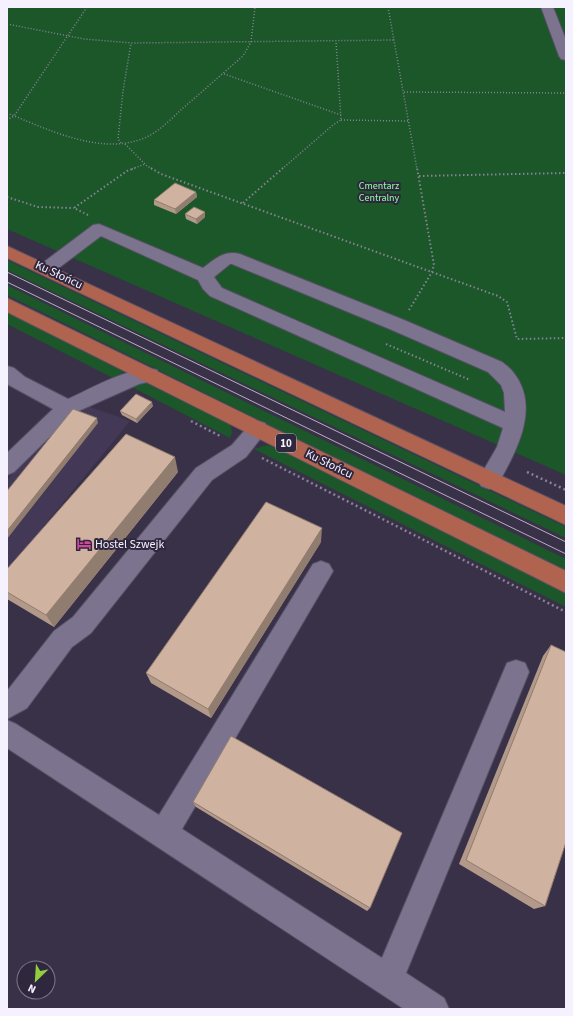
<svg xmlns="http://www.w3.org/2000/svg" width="573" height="1016" font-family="'Source Sans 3',sans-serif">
<rect width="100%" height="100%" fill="#393148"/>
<path fill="#433856" d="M 76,402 L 130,421 L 7,571 L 7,480 Z"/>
<path fill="#1b5729" d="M 7,7 L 566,7 L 566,475 L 7,229 Z
M 7,260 L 566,527 L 566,538 L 7,270 Z
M 7,285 L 566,559 L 566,572 L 7,295 Z
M 7,312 L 121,368 L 123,371 L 122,374 L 117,380 L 7,324 Z
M 144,382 L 227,422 L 230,424 L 232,433 L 230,438 L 128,385 Z
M 268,445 L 284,451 L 566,593 L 566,607 L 254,449 Z"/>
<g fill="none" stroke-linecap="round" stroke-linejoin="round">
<defs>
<path id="minor" d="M 541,7 L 553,7 L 566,40 L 566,60 L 561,59 L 559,56 Z
M 99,224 L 203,268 C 215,259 224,250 240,254 L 404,320 L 502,362 C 506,365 510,368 513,372 C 542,408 515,453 497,486 L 489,489 L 481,486 L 478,480 L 497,447 L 503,428 L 210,296 L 203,289 L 198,280 L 101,236 L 52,273 L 46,275 L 40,273 L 37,269 L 40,265 L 93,225 ZM 230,264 L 232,264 L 392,330 L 488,372 L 501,385 L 504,393 L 505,412 L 222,288 L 214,277 Z
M 7,366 L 14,368 L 25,377 L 68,399 C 89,390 135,363 157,370 L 160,375 L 157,380 L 139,384 L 74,413 L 14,472 L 7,475 L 7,453 L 53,409 L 7,384 Z
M 258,421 L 265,423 L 268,429 L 246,457 L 212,480 L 91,633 L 72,647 L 27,708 L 7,719 L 7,691 L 54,631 L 73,617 L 196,468 L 232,445 L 251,423 Z
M 321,561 L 329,564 L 333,571 L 329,578 L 182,829 L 382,958 L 507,663 L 516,660 L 525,663 L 529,672 L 406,973 L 444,998 L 449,1009 L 404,1009 L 7,748 L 7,720 L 16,724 L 159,815 L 313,564 Z"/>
<path id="major" d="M 7,246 L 566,506 L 566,525 L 7,258 Z
M 7,298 L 566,571 L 566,593 L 7,312 Z"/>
</defs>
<use href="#minor" stroke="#575064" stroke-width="2"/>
<use href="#major" stroke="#575064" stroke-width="2"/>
<path stroke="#888295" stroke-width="1.5" stroke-dasharray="1 2" stroke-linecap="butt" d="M 388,7 L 417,169
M 7,24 L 84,39 L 131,43 L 394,40
M 224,74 L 341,115
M 404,92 L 566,93
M 7,113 C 47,129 98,155 142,139 C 158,133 171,119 183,108 C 203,91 223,73 243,56 L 251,42 L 255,7
M 7,120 L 14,116 L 87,7
M 341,120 L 408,121
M 121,143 L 118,139 L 123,91 L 131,43
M 125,144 L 147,166 L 152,169
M 132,169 L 145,164
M 282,169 L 333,125 L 341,120 L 336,41"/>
<path stroke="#888295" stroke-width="2" stroke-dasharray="1.5 2.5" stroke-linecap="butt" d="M 151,168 L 161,174 L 498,296 L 507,302 L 517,339 L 566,338
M 419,176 L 566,173
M 7,197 L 38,207 L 74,208
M 243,203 L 283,168
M 88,215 L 74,208 L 127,171 L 135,168
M 409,310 L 432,272 L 434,265 L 417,168
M 386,344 L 470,380"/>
<path stroke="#888295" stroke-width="2.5" stroke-dasharray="2 3" stroke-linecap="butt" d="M 191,421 L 222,437
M 262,458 L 566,612
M 527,472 L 566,490"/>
<use href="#minor" fill="#7c738e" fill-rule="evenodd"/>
<use href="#major" fill="#b0634e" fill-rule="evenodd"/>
<path stroke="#b5b0c0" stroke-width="1" d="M 7,272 L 566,542
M 7,282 L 566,554"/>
</g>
<path fill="#b29989" d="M 196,192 L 197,197 L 176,214 L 154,205 L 154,200 Z
M 205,212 L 205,217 L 197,224 L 186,219 L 185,214 Z
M 153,406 L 137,423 L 122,415 L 120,411 Z
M 178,472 L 54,627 L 7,599 L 7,569 Z
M 321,542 L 211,718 L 151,683 L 146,673 Z
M 551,645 L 545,906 L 534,909 L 459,864 L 543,656 Z
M 193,802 L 370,908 L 367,911 L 196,807 Z"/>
<path fill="#917d6f" d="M 196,192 L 197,197 L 176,214 L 175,209 Z
M 205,212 L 205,217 L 197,224 L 196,219 Z
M 152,402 L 153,406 L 137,423 L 136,419 Z
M 97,418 L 98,423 L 7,539 L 7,531 Z
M 175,457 L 178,472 L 54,627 L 46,615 Z
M 322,528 L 321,542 L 211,718 L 208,709 Z"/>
<path fill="#cfb29f" stroke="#917d6f" d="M 175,183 L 196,192 L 175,209 L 154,200 Z
M 194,207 L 205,212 L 196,219 L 185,214 Z
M 136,394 L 152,402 L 136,419 L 120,411 Z
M 73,409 L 97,418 L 7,531 L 7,491 Z
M 126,434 L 175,457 L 46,615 L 7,592 L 7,569 Z
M 266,502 L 322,528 L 208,709 L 146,673 Z
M 551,645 L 566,652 L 566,842 L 545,906 L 466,860 Z
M 231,736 L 402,833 L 370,908 L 193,802 Z"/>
<defs>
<symbol id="hotel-bare" viewBox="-9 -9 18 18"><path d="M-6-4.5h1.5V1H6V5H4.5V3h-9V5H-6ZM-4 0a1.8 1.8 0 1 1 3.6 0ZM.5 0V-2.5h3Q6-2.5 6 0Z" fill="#d1479c" stroke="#2f273e" stroke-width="2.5" paint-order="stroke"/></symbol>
</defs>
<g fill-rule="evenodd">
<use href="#hotel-bare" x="74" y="534" width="20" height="20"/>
</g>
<g text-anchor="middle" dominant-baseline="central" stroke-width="4" stroke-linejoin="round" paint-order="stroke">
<g font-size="10" fill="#90fea4" stroke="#2f273e">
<text x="379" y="186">Cmentarz<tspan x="379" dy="12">Centralny</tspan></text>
</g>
<rect fill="#2f273e" stroke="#bab4c4" stroke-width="1" x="276" y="434" width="20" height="18" rx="3"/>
<g font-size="11" font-weight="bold" fill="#f5f1fe">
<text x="286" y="443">10</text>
</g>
<g font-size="12" fill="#f5f1fe" stroke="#2f273e">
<text transform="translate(59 275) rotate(25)">Ku Słońcu</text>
<text transform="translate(329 464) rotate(26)">Ku Słońcu</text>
</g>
<g font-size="12" fill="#f5f1fe" stroke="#2f273e" text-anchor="start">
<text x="95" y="544">Hostel Szwejk</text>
</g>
</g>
<rect width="573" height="1016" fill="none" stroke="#f5f1fe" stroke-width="16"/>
<g transform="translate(36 980) rotate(205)"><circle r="19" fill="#2f273e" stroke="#7e788b"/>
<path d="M0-3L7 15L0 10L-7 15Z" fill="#92cd3f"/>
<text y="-6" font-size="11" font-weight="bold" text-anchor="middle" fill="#f5f1fe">N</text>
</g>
</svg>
